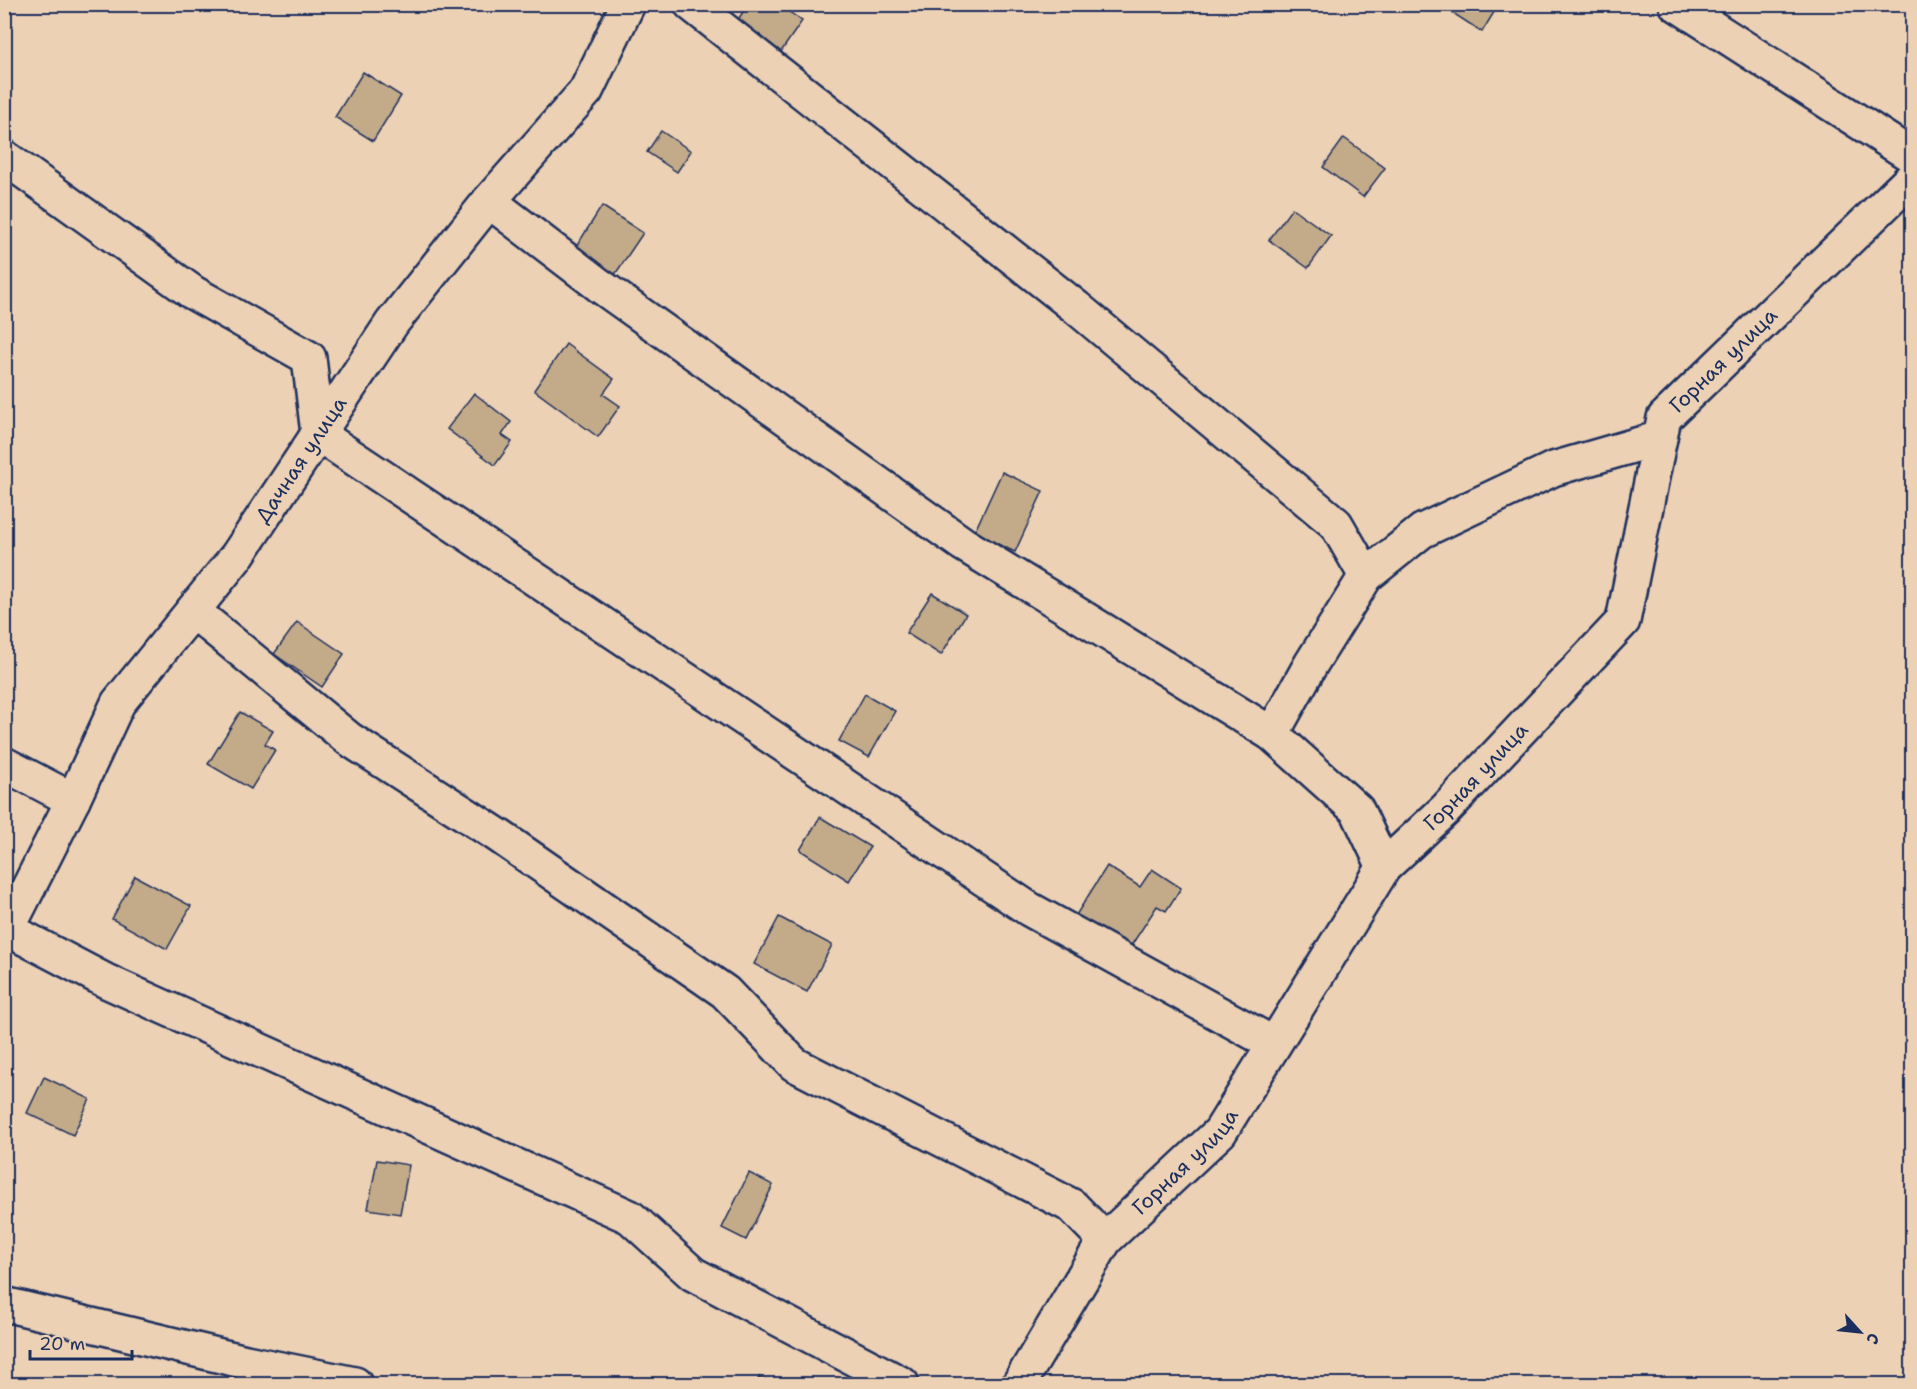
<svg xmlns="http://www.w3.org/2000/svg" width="1917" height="1389" font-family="'Shantell Sans',sans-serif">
<rect width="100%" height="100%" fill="#edd1b4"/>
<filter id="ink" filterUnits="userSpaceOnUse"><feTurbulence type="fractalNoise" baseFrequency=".0167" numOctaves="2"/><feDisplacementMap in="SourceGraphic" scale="12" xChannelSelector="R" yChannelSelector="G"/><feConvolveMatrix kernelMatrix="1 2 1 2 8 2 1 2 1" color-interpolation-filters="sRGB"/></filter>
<g filter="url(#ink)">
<path fill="#c3aa89" stroke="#1b2f5e" stroke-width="1.5" d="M 748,4 L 778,4 L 802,21 L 776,59 L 732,29 Z
M 1439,4 L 1499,4 L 1482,32 Z
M 363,72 L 401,96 L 373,141 L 335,117 Z
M 661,131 L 691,151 L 677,172 L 647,152 Z
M 1344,138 L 1385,168 L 1363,197 L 1323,167 Z
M 602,206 L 643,233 L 614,276 L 574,250 Z
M 1292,208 L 1331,236 L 1308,268 L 1269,240 Z
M 566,344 L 614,379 L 603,394 L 620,406 L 598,437 L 534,390 Z
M 474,393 L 511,422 L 502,435 L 512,442 L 495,465 L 447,429 Z
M 1002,472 L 1043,491 L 1015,552 L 974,533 Z
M 932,593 L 966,614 L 941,655 L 906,633 Z
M 297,622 L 344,654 L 322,687 L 274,654 Z
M 865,694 L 895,711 L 869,757 L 839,741 Z
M 240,712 L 273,731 L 265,744 L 275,750 L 251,789 L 208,764 Z
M 820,817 L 870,847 L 849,881 L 800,850 Z
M 1107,866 L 1140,887 L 1152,869 L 1181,888 L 1166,911 L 1157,906 L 1129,949 L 1076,915 Z
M 135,876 L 191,906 L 167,949 L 112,919 Z
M 779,917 L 832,945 L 807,992 L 754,964 Z
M 44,1077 L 90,1099 L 73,1135 L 27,1113 Z
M 377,1160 L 409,1165 L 400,1214 L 368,1209 Z
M 749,1173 L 773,1185 L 746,1240 L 722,1228 Z
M 759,1377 L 775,1384 L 756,1384 Z"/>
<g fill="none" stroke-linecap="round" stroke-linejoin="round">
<defs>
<g id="minor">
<path d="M 691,4 L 1077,308 L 1336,524 L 1366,576"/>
<path d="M 1676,4 L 1912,156"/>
<path d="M 4,157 L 192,292 L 309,358 L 318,434 L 1029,909 L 1274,1044"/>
<path d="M 489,201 L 599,285 L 963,544 L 1272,734 L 1357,810 L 1384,867"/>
<path d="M 193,611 L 349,739 L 499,836 L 725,992 L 794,1064 L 1072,1206 L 1105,1240"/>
<path d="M 1272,734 L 1311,664 L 1366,576 L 1422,531 L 1553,469 L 1660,438"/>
<path d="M 4,764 L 73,800"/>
<path d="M 7,929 L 106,981 L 630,1217 L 693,1274 L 902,1384"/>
<path id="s1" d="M 4,936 L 73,800 L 118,703 L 237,556 L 392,323 L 489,201 L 586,91 L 628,4"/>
<path d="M 4,1304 L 246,1362 L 355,1384"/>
<path id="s2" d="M 1019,1384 L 1105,1240 L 1220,1132 L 1384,867 L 1445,810 L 1623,621 L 1664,418 L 1912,178"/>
</g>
</defs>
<use href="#minor" stroke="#1b2f5e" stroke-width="38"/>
<use href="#minor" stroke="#edd1b4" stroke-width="33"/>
</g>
</g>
<g text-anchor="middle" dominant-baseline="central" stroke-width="5" stroke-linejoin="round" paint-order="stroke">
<g font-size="21" fill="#1b2f5e" stroke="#edd1b4">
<text stroke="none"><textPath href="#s2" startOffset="1270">Горная улица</textPath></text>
<text stroke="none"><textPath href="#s1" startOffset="564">Дачная улица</textPath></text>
<text stroke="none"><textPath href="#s2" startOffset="766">Горная улица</textPath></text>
<text stroke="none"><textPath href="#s2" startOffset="280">Горная улица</textPath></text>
</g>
</g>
<rect width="1917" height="1389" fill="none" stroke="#edd1b4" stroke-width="24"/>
<rect x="12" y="12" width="1893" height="1365" fill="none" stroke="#1b2f5e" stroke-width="2" filter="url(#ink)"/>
<g transform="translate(1860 1332) rotate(117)" stroke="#edd1b4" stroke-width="4.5" paint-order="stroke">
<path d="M0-4.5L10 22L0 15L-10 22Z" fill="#1b2f5e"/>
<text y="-9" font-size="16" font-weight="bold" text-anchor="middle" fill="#1b2f5e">С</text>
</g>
<path d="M30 1350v9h102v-9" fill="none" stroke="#1b2f5e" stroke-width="3"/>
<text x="39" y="1350" font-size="18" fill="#1b2f5e" stroke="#edd1b4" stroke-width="4.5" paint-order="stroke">20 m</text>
</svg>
